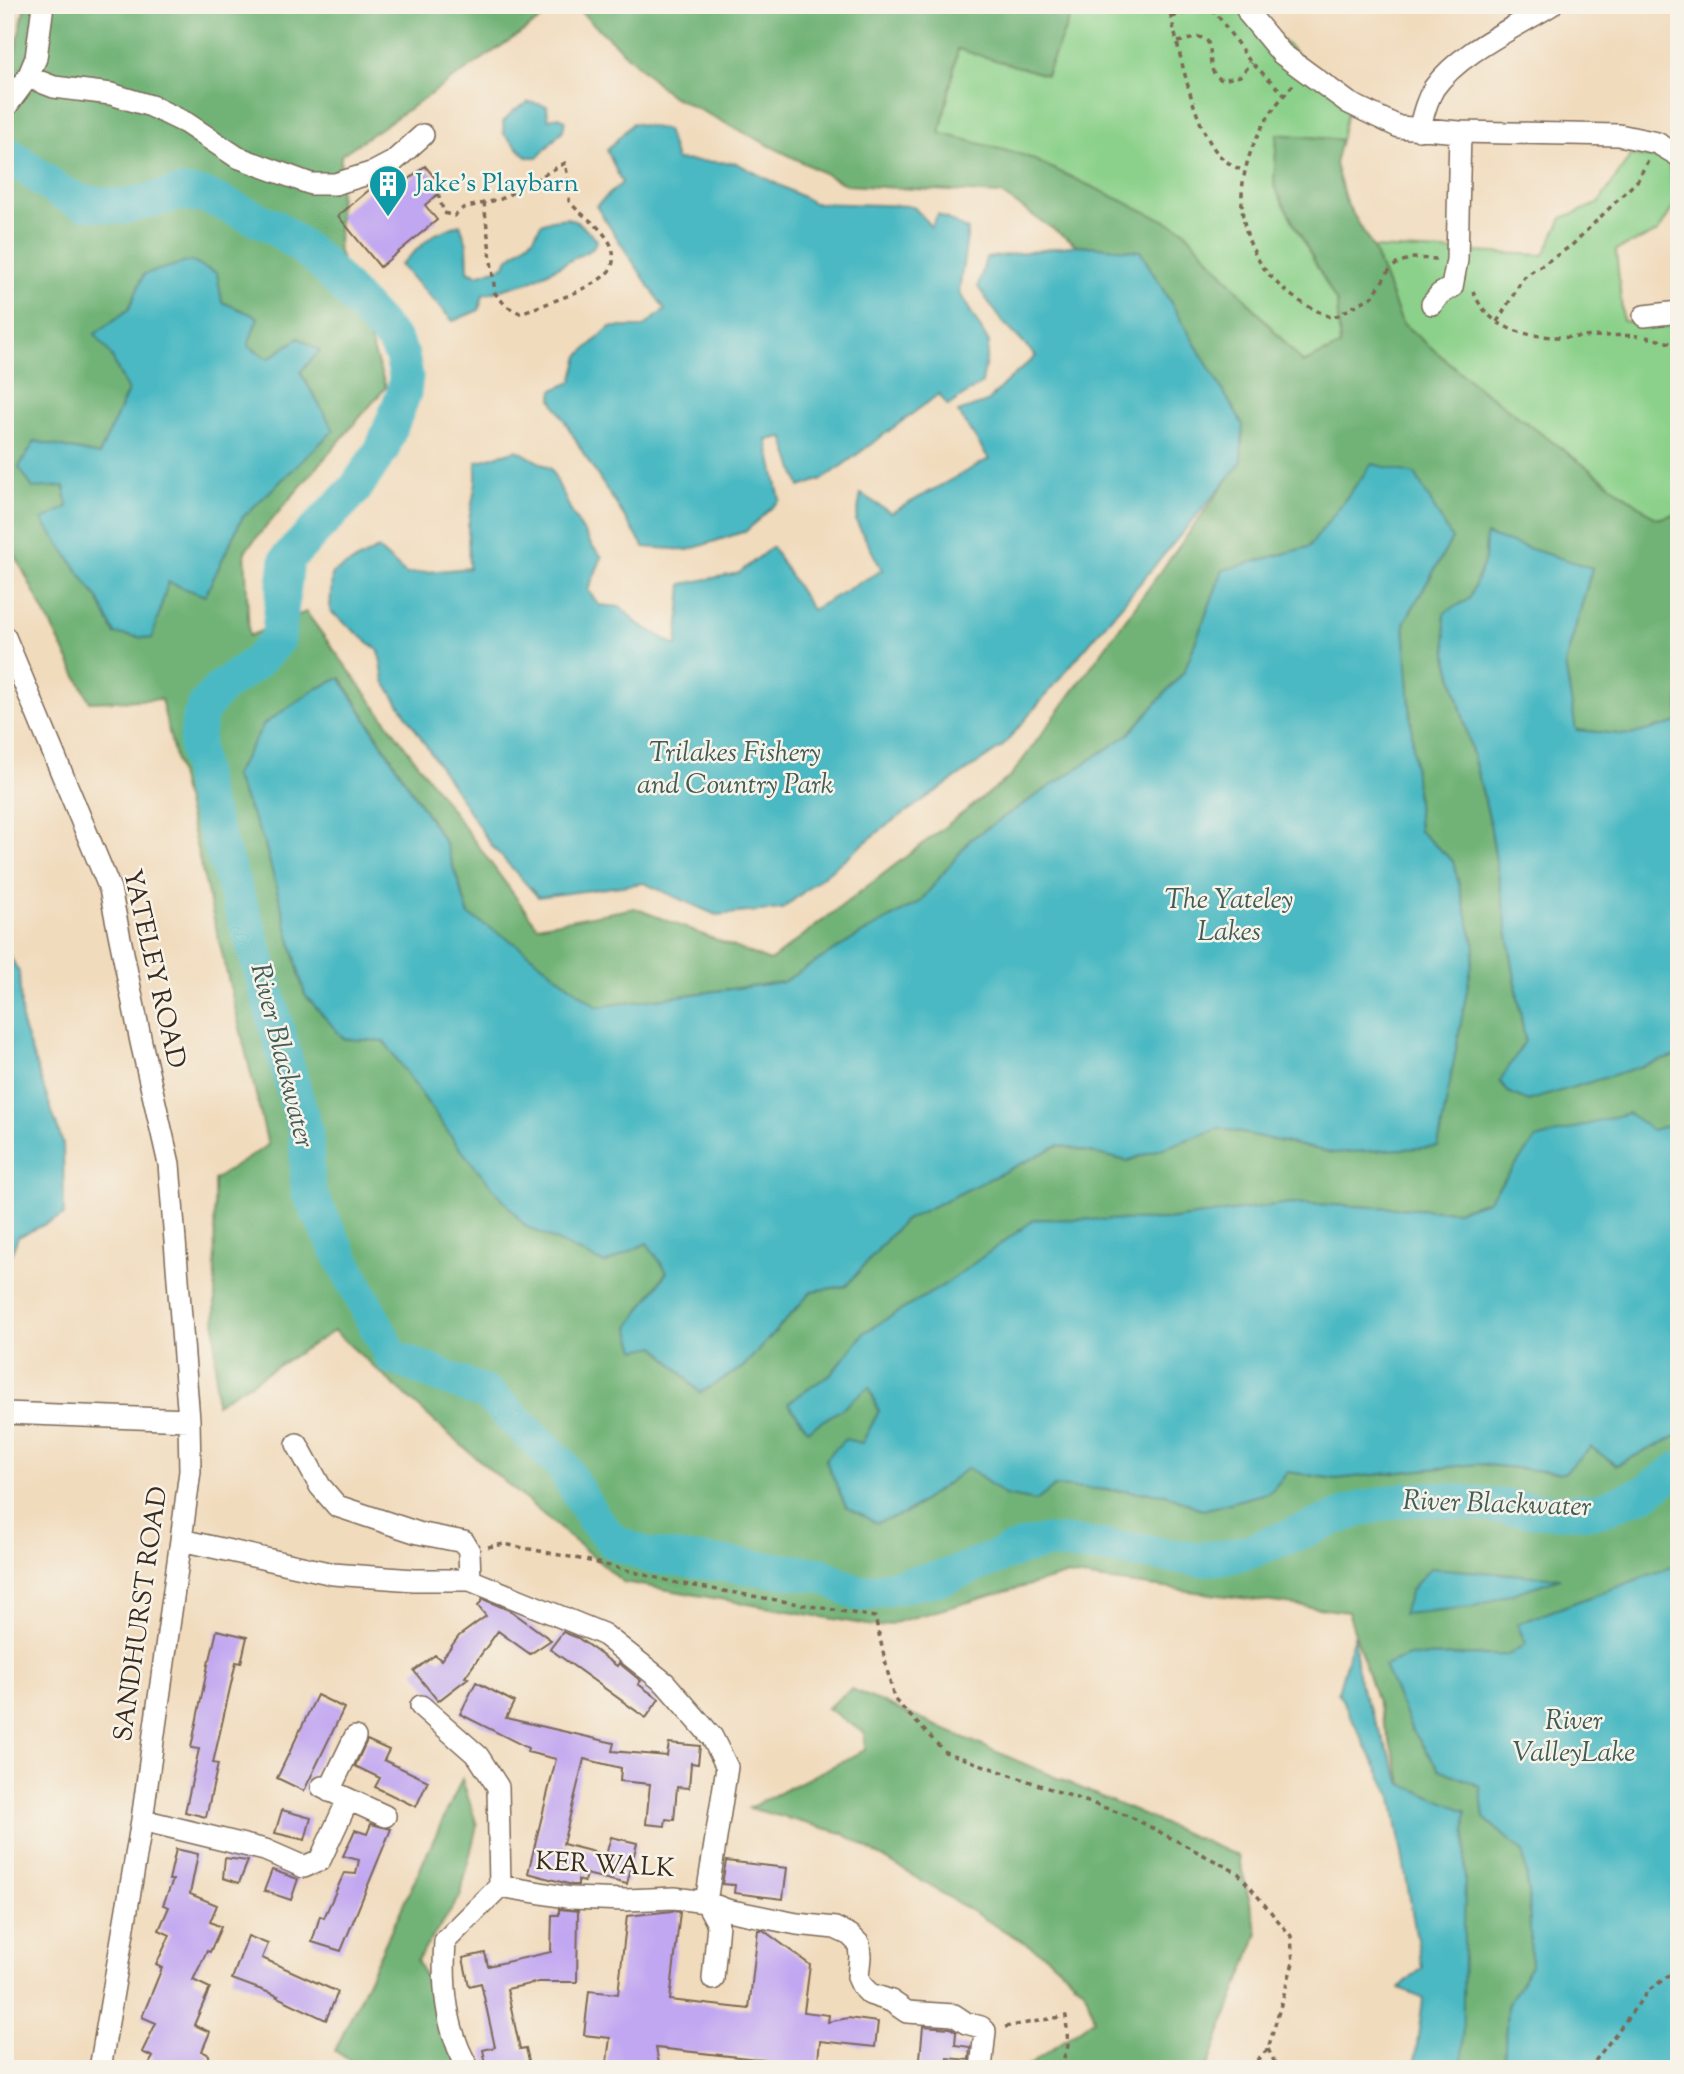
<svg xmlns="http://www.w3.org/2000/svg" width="1684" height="2074" font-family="'Sorts Mill Goudy',serif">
<rect width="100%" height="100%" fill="#f7f3e8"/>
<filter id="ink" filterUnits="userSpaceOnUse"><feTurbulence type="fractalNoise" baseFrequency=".0143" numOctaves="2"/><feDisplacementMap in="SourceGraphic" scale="14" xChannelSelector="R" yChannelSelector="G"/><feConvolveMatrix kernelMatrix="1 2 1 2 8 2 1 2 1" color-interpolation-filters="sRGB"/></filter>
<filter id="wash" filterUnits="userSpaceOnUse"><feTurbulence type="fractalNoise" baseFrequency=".00686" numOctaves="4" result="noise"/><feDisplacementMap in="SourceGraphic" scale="28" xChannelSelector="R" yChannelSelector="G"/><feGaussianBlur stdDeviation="1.57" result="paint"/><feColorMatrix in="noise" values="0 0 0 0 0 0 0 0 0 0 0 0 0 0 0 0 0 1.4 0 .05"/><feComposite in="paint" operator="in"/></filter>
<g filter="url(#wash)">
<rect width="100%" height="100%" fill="#f1dbbd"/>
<path fill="#8cd18b" stroke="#647e54" stroke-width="2" d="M 1075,5 L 1245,5 L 1349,103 L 1341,140 L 1277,134 L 1274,186 L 1337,303 L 1340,346 L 1303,363 L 1183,229 L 940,133 L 958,48 L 1046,75 Z
M 1631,155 L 1668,160 L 1675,204 L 1658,232 L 1616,250 L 1623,321 L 1665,325 L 1679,323 L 1679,513 L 1657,519 L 1474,384 L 1402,323 L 1373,248 L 1544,255 L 1562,218 L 1598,204 Z"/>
<path fill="#71b377" stroke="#566e4a" stroke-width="2" fill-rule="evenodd" d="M 25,5 L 562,5 L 341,155 L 338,249 L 386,387 L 245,551 L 249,636 L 306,612 L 537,926 L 635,908 L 770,961 L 1011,776 L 1240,463 L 1243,425 L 1140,251 L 1077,245 L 1001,194 L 847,185 L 670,95 L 573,5 L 1075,5 L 1046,75 L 958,49 L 940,133 L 1026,156 L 1183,229 L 1303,363 L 1340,346 L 1337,303 L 1274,186 L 1277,134 L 1341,140 L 1335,164 L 1346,202 L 1373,248 L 1402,323 L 1474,384 L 1657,519 L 1679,513 L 1679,722 L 1630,735 L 1575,730 L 1565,664 L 1592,569 L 1486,535 L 1485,560 L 1447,656 L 1489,817 L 1525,1042 L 1501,1081 L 1679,1055 L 1679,1123 L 1652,1130 L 1536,1139 L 1488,1201 L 1457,1211 L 1290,1203 L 1167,1220 L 944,1285 L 865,1332 L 832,1373 L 788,1403 L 808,1430 L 843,1408 L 869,1386 L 879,1411 L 862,1444 L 905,1514 L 968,1468 L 1005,1495 L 1036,1501 L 1055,1486 L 1166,1494 L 1203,1510 L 1270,1492 L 1288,1472 L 1336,1479 L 1477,1464 L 1564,1473 L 1591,1446 L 1616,1465 L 1679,1435 L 1679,1564 L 1517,1624 L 1526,1644 L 1508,1655 L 1408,1656 L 1411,1728 L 1439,1769 L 1480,1786 L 1484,1818 L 1523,1852 L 1529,1892 L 1531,1965 L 1507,2006 L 1504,2069 L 1421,2069 L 1428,1861 L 1348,1612 L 1066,1575 L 879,1627 L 623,1582 L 453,1438 L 334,1331 L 216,1404 L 214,1180 L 268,1145 L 161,699 L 90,702 L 5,535 L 5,101 ZM 144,274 L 268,359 L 299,338 L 319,351 L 300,371 L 333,430 L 242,518 L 205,595 L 168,582 L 115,634 L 99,600 L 43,520 L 68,507 L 63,486 L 35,441 L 99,456 L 128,391 L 111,355 L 96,334 L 129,309 ZM 1372,464 L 1452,539 L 1404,623 L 1419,831 L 1453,861 L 1333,1153 L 1220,1128 L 1127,1161 L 1059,1145 L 903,1221 L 846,1286 L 812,1291 L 743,1367 L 700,1393 L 656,1346 L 636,1349 L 629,1327 L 667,1271 L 647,1243 L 458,1146 L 384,1041 L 305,995 L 265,844 L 234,776 L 264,724 L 314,690 L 341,678 L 446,845 L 469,915 L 516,944 L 597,1007 L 783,982 L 863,933 L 920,902 L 971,839 L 1129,734 L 1184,672 L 1223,570 L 1309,547 Z
M 851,1689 L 1238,1856 L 1258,1933 L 1207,2069 L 1024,2069 L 1094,2019 L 1085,1990 L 1048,1957 L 842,1833 L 749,1808 L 865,1750 L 864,1733 L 827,1708 Z
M 462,1779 L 477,1825 L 460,1897 L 417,1960 L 444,2019 L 461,2069 L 363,2069 L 335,2051 Z"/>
<path fill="#4bb9c3" stroke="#437270" stroke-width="2" d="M 529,102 L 547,106 L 548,119 L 559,117 L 565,120 L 563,130 L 538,157 L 527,157 L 504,134 L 503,122 L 513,111 Z
M 633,123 L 667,130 L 676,160 L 736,163 L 814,203 L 913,206 L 931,227 L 938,214 L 968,230 L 959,292 L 989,343 L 982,383 L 948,406 L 939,394 L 825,478 L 800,487 L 783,437 L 767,440 L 780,500 L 746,531 L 688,550 L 644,547 L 585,456 L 552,399 L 553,390 L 572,382 L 579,356 L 610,327 L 643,327 L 665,310 L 596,206 L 622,183 L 607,150 Z
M 567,218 L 579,223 L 597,240 L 592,249 L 529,282 L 483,295 L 479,310 L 453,321 L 400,265 L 433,235 L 460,224 L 467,244 L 468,271 L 477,275 L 505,266 L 507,260 L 534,237 L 541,224 L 552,220 Z
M 1077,245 L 1140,251 L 1243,425 L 1241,463 L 1003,746 L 887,825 L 782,909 L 716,915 L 644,883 L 538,897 L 491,845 L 384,681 L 379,651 L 330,611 L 332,573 L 378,549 L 406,574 L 469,568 L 468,526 L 476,482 L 476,462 L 517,450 L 551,469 L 572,513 L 592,546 L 602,557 L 588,590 L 599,605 L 621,607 L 637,623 L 677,646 L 682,584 L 739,573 L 772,547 L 812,610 L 882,570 L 856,521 L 861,494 L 891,513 L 989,459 L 958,412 L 987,402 L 1005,383 L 1036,356 L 1003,322 L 978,287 L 986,258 Z
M 190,261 L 217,273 L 222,302 L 258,317 L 248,346 L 268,359 L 299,338 L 320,351 L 300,372 L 334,430 L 242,518 L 205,596 L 168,582 L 152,639 L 115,634 L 99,600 L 42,520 L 68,507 L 64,486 L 33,488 L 19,467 L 35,441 L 99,455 L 128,391 L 111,355 L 95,334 L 129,309 L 144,274 Z
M 1372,464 L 1415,474 L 1452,539 L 1404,623 L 1419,831 L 1453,861 L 1475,947 L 1438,1147 L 1333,1153 L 1220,1128 L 1127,1161 L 1059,1145 L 903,1221 L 846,1286 L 812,1291 L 743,1367 L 700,1393 L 656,1346 L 636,1350 L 629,1327 L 667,1272 L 647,1243 L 605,1264 L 525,1226 L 458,1146 L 384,1041 L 344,1039 L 305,995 L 265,844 L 234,776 L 264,724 L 314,690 L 340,678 L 446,845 L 469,915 L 516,944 L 597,1007 L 783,982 L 863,933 L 920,902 L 971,839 L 1129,734 L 1184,672 L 1223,570 L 1309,547 Z
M 1486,535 L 1592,568 L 1565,664 L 1576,730 L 1630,735 L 1679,722 L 1679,1055 L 1528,1101 L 1508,1092 L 1500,1081 L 1525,1041 L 1489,817 L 1447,655 L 1444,613 L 1469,599 L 1485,560 Z
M 5,948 L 19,972 L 22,1024 L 63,1144 L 64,1215 L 18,1237 L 5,1270 Z
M 1628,1113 L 1652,1130 L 1679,1123 L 1679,1435 L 1616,1465 L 1591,1447 L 1564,1473 L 1477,1464 L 1336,1479 L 1288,1472 L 1270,1492 L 1203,1510 L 1166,1494 L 1055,1486 L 1036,1501 L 1005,1495 L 968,1468 L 905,1514 L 876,1523 L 846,1507 L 825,1459 L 845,1439 L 862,1443 L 879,1411 L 869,1387 L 843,1408 L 808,1430 L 788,1403 L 832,1373 L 865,1332 L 944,1285 L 1035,1219 L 1167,1220 L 1290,1203 L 1457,1211 L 1488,1201 L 1536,1139 Z
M 1679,1564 L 1679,2069 L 1504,2069 L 1507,2006 L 1531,1965 L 1529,1892 L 1523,1852 L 1484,1818 L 1480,1786 L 1439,1769 L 1411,1728 L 1384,1666 L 1408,1656 L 1508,1655 L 1526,1644 L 1517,1624 Z
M 1430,1568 L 1560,1578 L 1473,1607 L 1403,1614 L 1411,1590 Z
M 1354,1635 L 1359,1683 L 1402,1784 L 1466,1811 L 1462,2069 L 1414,2069 L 1423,1999 L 1400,1988 L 1422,1968 L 1392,1797 L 1338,1692 Z"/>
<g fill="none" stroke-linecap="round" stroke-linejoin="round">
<path stroke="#4bb9c3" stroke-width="35" d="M 5,152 L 60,192 L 81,202 L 123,207 L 181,193 L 206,196 L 273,226 L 317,258 L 395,342 L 402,356 L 406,376 L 404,393 L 382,449 L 355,489 L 287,559 L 278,639 L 258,661 L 220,688 L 205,706 L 199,719 L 196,746 L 203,794 L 253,943 L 306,1133 L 308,1191 L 392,1357 L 488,1394 L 562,1465 L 593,1518 L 614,1542 L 649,1556 L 822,1575 L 859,1594 L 945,1577 L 1023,1547 L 1048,1542 L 1083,1544 L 1197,1559 L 1226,1557 L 1251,1551 L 1360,1509 L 1402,1500 L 1431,1499 L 1544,1511 L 1597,1511 L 1644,1493 L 1679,1469"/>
</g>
<g id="blocks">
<path fill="#c1a6f1" d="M 425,166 L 444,189 L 425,205 L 437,220 L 380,267 L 338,216 L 375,185 L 399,174 L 406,182 Z
M 483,1599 L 511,1611 L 551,1640 L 530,1654 L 498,1631 L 465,1677 L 468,1678 L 438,1701 L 414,1671 L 435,1655 L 441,1660 L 459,1636 L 486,1616 L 478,1606 Z
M 217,1630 L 247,1637 L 241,1663 L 236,1662 L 213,1763 L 218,1764 L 206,1817 L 185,1812 L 199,1749 L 191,1748 L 209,1660 L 210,1660 Z
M 563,1632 L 578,1638 L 617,1666 L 619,1663 L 641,1681 L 638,1684 L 659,1699 L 646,1718 L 550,1649 Z
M 476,1682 L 514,1702 L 506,1718 L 614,1743 L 612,1751 L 667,1756 L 669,1743 L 700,1746 L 698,1764 L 691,1763 L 689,1788 L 677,1787 L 674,1820 L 666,1819 L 665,1826 L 646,1824 L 650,1784 L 620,1781 L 621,1768 L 584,1759 L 563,1844 L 606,1855 L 611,1837 L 637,1843 L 627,1884 L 586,1874 L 584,1882 L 578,1880 L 578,1885 L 572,1885 L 528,1873 L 556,1759 L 527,1752 L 528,1748 L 460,1714 Z
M 317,1695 L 344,1708 L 304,1791 L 277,1778 Z
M 367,1740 L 389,1750 L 384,1760 L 428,1781 L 416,1807 L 375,1787 L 380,1778 L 355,1766 Z
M 282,1810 L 311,1818 L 305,1840 L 275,1833 Z
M 371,1824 L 391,1829 L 341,1951 L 312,1942 L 320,1916 L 324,1918 L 344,1873 L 356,1874 L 359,1860 L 343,1856 L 355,1830 L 367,1834 Z
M 176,1849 L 198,1854 L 190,1894 L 217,1905 L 210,1922 L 221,1927 L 210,1952 L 207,1951 L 193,1980 L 210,1988 L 194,2025 L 210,2032 L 202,2051 L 209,2055 L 202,2069 L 146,2069 L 153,2057 L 142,2052 L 156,2023 L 142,2017 L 162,1968 L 156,1965 L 170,1935 L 159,1930 L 169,1907 L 163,1905 L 173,1880 L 169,1880 Z
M 225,1858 L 248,1861 L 239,1883 L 223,1878 Z
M 726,1861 L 787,1868 L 783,1899 L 734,1893 L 735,1885 L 722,1884 Z
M 272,1870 L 298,1879 L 291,1900 L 264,1891 Z
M 559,1909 L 578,1911 L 577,1982 L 539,1982 L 507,1989 L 520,2049 L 526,2048 L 530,2065 L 498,2069 L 497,2061 L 486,2064 L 483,2050 L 495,2047 L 481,1983 L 469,1986 L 463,1958 L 485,1953 L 488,1966 L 551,1952 L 552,1915 L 559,1915 Z
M 673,1911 L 680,1912 L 670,2000 L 749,2009 L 758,1930 L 763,1930 L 810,1965 L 804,2012 L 829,2015 L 828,2022 L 848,2018 L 878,2022 L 875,2047 L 820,2041 L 817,2069 L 764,2069 L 765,2060 L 656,2048 L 660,2069 L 606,2069 L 610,2038 L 584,2035 L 589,1991 L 618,1994 L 627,1916 Z
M 248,1936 L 268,1944 L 262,1958 L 338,1992 L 326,2020 L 277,1997 L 278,1996 L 232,1979 Z
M 923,2026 L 950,2028 L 956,2032 L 955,2045 L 970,2047 L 969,2060 L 947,2058 L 946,2069 L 919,2069 Z"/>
</g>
</g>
<g filter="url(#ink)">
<use href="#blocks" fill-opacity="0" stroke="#7b6856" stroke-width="2"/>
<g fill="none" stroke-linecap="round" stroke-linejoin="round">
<defs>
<path id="minor" d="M 1245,5 L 1249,14 L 1282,54 L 1349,103 L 1399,127 L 1460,132 L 1619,135 L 1657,143 L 1679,156
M 28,77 L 54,87 L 111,94 L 151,106 L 186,123 L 237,157 L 311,184 L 335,184 L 374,172 L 393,162 L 423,135
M 5,108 L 28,77 L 36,58 L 43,5
M 1419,130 C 1423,115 1426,101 1434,88 C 1459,53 1514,28 1551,5
M 1432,304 L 1440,294 L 1452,287 L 1457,260 L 1460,132
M 1644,316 L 1679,312
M 5,637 L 110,889 L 141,1042 L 169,1164 L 189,1420 L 190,1471 L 181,1540 L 142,1820 L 100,2069
M 5,1413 L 189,1420
M 297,1444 L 320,1486 L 337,1506 L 418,1533 L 464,1542 L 469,1551 L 470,1580
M 181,1540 L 333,1574 L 414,1580 L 470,1580 L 603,1634 L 665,1683 L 712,1737 L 727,1767 L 706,1902 L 718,1924 L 713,1979
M 421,1706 L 478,1756 L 498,1787 L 500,1886
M 322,1787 L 385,1816
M 329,1791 L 355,1737
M 142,1820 L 265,1850 L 304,1867 L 320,1860 L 348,1800
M 469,2069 C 446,2032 442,1984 445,1941 L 500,1886 L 571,1898 L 626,1900 L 674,1898 L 706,1902 L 727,1910 L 797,1924 L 835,1928 L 850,1935 L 859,1944 L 860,1957 L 858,1977 L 862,1986 L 870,1994 L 891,2001 L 907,2012 L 954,2015 L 966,2023 L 981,2027 L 985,2031 L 981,2069"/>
</defs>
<use href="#minor" stroke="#7b6856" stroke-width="24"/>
<path stroke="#7b6856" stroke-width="3.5" stroke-dasharray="5 5" stroke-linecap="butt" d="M 1168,5 C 1179,46 1192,126 1220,156 C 1226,162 1235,167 1243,171
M 1172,17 L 1204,8 L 1216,13 L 1249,60 L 1284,94
M 1178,42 L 1199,37 L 1206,39 C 1216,53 1203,70 1222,80 L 1240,76 L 1252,63
M 1293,85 C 1217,166 1222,275 1333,318 L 1373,296 L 1390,269 L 1398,263 L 1411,258 L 1436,259
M 438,194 L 444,213 L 454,216 L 463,208 L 501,199 L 565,163 L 570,187 L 569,201 C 581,216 598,223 608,240 C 614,248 616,262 609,271 C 594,289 543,305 520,313 L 506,306 L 495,293 L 484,203
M 1473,291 C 1499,356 1584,332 1638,336
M 1497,322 L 1524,277 L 1571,246 L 1638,180 L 1648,160
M 1646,337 L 1679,345
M 488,1547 L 504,1544 L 590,1561 L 677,1583 L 875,1617 L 894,1699 L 945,1752 L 1131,1817 L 1238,1873 L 1291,1936 L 1293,1963 L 1268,2049 L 1248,2069
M 1005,2027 L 1066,2016 L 1068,2046 L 1060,2069
M 1268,2049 L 1278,2069
M 1589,2069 L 1648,1991 L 1679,1968"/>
<use href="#minor" stroke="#fff" stroke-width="21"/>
</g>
</g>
<defs>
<symbol id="building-pin" viewBox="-11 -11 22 30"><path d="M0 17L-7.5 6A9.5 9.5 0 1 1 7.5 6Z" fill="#0f9aa8" stroke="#f7f3e8"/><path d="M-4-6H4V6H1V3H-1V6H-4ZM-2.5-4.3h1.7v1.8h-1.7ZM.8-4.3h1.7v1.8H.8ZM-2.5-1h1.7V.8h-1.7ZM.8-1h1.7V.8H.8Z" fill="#fff"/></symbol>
</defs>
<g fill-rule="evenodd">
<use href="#building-pin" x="366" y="162" width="44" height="60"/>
</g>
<g text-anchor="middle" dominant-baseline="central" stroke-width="5" stroke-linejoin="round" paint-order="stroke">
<g font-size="26" fill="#0d838f" stroke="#f7f3e8" text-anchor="start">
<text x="415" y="184">Jake's Playbarn</text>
</g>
<g font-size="26" fill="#3b2a1e" stroke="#f7f3e8">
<text transform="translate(153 969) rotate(77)">YATELEY ROAD</text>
<text transform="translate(142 1614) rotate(-82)">SANDHURST ROAD</text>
<text transform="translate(605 1866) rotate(3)">KER WALK</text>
</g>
<g font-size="28" font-style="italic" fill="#415c58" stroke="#f7f3e8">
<text x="735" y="754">Trilakes Fishery<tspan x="735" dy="32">and Country Park</tspan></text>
<text x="1229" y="901">The Yateley<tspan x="1229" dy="32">Lakes</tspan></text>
<text transform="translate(281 1056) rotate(76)">River Blackwater</text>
<text transform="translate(1497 1505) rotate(2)">River Blackwater</text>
<text x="1574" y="1722">River<tspan x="1574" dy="32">ValleyLake</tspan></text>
</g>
</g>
<rect width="1684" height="2074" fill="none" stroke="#f7f3e8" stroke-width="28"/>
</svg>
